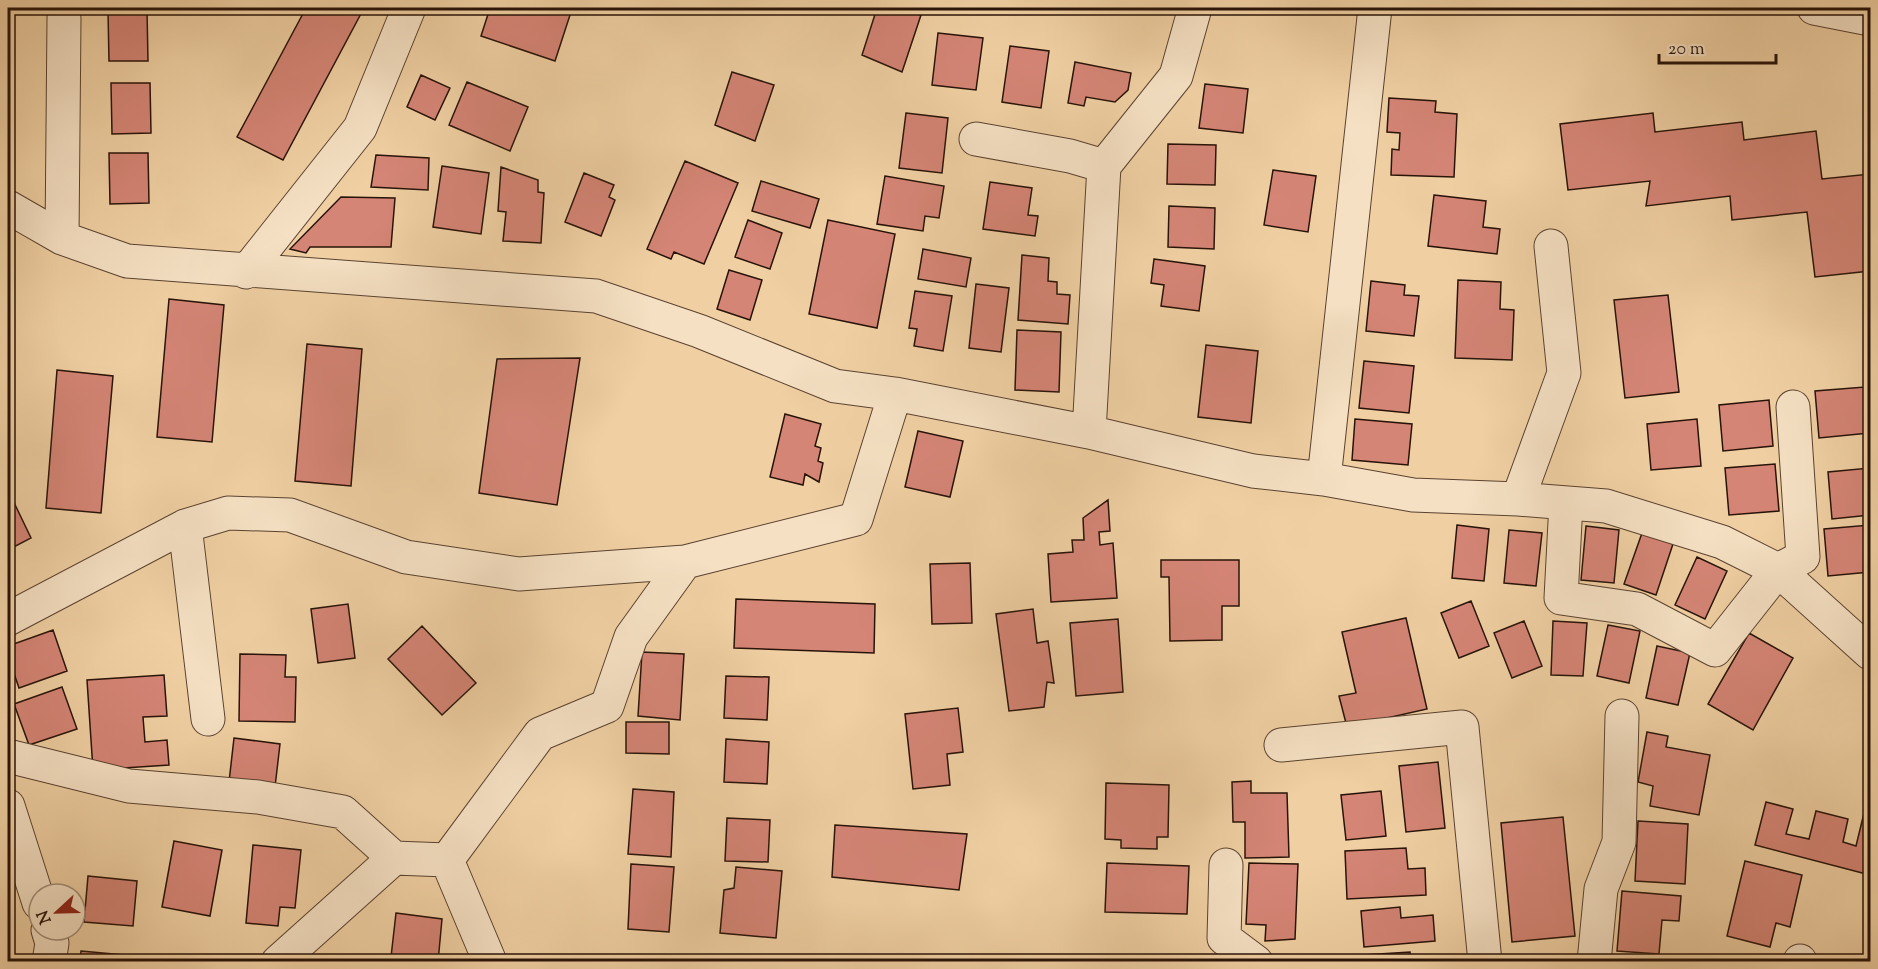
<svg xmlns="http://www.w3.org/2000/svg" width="1878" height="969" font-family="'Sorts Mill Goudy',serif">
<rect width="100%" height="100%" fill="#f0d0a3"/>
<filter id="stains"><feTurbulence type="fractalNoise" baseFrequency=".00333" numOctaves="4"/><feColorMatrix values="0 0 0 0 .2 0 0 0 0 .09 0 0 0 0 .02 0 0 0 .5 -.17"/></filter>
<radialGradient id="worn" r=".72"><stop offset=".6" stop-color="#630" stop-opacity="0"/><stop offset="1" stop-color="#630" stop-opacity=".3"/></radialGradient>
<path fill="#d58576" stroke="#281309" stroke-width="1.5" d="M 306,8 L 364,8 L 283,160 L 237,137 Z
M 490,8 L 559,8 L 571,12 L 555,61 L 481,36 Z
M 877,8 L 895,8 L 921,15 L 902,72 L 862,55 Z
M 147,10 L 148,61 L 109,61 L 108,11 Z
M 938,33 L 983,38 L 976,90 L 932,85 Z
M 1010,46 L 1049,51 L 1041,108 L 1002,102 Z
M 1075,62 L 1131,73 L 1128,90 L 1115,102 L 1086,97 L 1084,106 L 1068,103 Z
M 732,72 L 774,85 L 755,141 L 715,125 Z
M 421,75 L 450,88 L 435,120 L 407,107 Z
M 467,82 L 528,107 L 510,151 L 449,125 Z
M 111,83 L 150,83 L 151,133 L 112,134 Z
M 1205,84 L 1248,89 L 1243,133 L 1199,128 Z
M 1389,98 L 1436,101 L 1435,112 L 1457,114 L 1454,177 L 1391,175 L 1392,149 L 1399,150 L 1400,133 L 1387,132 Z
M 906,113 L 948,118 L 942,173 L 899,168 Z
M 1653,113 L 1655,132 L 1742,122 L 1744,140 L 1816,131 L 1822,179 L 1870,174 L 1870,271 L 1815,277 L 1807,212 L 1732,220 L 1730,196 L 1646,206 L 1650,181 L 1568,190 L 1560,124 Z
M 1168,144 L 1216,145 L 1215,185 L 1167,184 Z
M 109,153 L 148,153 L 149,203 L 110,204 Z
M 376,155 L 429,158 L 428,190 L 371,187 Z
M 685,161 L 738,183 L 704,264 L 674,252 L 671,259 L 647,249 Z
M 442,166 L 489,173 L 481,234 L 433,227 Z
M 501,167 L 538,180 L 538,192 L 544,193 L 541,243 L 503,241 L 506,212 L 498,211 Z
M 1273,170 L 1316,176 L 1308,232 L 1264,225 Z
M 584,173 L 614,185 L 609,197 L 615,200 L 601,236 L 565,222 Z
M 885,176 L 944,186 L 939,218 L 925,216 L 923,231 L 877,224 Z
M 761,181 L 819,199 L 810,228 L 752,211 Z
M 990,182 L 1032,188 L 1028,215 L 1038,216 L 1035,236 L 983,229 Z
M 1434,195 L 1486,201 L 1483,227 L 1500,229 L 1497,254 L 1428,246 Z
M 341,197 L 395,198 L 391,247 L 310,247 L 306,253 L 290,249 Z
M 1169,206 L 1215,208 L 1214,249 L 1168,247 Z
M 748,220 L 782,233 L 770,269 L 735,257 Z
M 828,220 L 895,234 L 877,328 L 809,314 Z
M 923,249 L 971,258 L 966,287 L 918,279 Z
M 1022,255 L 1049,258 L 1048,281 L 1057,282 L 1057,294 L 1070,295 L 1068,324 L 1018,320 Z
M 1154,259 L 1205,266 L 1199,311 L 1161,306 L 1164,285 L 1151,283 Z
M 729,270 L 762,280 L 750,320 L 717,309 Z
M 1458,280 L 1501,282 L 1500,309 L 1514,310 L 1512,360 L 1455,358 Z
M 1371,281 L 1405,285 L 1404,295 L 1419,296 L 1414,336 L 1366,331 Z
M 976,284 L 1009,288 L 1001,352 L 969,348 Z
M 915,291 L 952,296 L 943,351 L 914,346 L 917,329 L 909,328 Z
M 1668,295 L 1679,392 L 1625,398 L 1614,300 Z
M 169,299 L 224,305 L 212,442 L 157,437 Z
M 1017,330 L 1061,332 L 1059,392 L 1015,390 Z
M 307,344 L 362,349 L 351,486 L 295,481 Z
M 1206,345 L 1258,351 L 1251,423 L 1198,417 Z
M 580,358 L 557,505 L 479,493 L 497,359 Z
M 1364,361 L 1414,366 L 1409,413 L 1359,408 Z
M 57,370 L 113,376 L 101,513 L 46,508 Z
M 1865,387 L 1869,433 L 1819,438 L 1815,391 Z
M 1769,400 L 1773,446 L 1723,451 L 1719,405 Z
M 785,414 L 821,424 L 815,446 L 821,448 L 818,461 L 823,463 L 819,482 L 805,474 L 803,485 L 770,477 Z
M 1355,419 L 1412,424 L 1408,465 L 1352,460 Z
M 1697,419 L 1701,466 L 1651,470 L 1647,424 Z
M 918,431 L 963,441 L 950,497 L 905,487 Z
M 1775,464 L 1779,511 L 1729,515 L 1725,468 Z
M 1870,468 L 1870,515 L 1832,519 L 1828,472 Z
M 8,490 L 31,538 L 8,550 Z
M 1108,500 L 1110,531 L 1099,532 L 1100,545 L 1113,543 L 1117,598 L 1051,602 L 1048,554 L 1073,552 L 1072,540 L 1084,540 L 1083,518 Z
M 1457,525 L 1489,529 L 1484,581 L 1452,578 Z
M 1870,525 L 1870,572 L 1828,576 L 1824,529 Z
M 1586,526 L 1619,530 L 1614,583 L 1581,580 Z
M 1509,530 L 1542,533 L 1536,586 L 1504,583 Z
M 1642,533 L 1673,544 L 1656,595 L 1624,584 Z
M 1697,557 L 1727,571 L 1705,619 L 1675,605 Z
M 1161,560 L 1239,560 L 1239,606 L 1222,606 L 1222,640 L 1170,641 L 1169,577 L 1161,577 Z
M 970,563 L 972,623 L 932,624 L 930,564 Z
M 736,599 L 875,604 L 874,653 L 734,648 Z
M 1471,601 L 1489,646 L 1459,658 L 1441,613 Z
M 348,604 L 355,658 L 318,663 L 311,609 Z
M 1033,609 L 1037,643 L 1048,641 L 1054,683 L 1047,682 L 1044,707 L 1009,711 L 996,614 Z
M 1406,618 L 1427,709 L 1347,727 L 1339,696 L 1356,693 L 1342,632 Z
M 1118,619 L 1123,692 L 1076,696 L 1070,623 Z
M 1524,621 L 1542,666 L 1512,678 L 1494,633 Z
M 1553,621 L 1587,623 L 1583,676 L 1551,675 Z
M 1608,625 L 1640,631 L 1629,683 L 1597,676 Z
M 422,626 L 476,683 L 442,715 L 388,659 Z
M 53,630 L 67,671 L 19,688 L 8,656 L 8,646 Z
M 1749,633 L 1793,658 L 1753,730 L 1708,704 Z
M 1657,646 L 1690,653 L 1678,705 L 1646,698 Z
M 642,652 L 684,654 L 680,720 L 638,716 Z
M 240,654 L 286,655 L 285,677 L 296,677 L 295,722 L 239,721 Z
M 164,675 L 167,716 L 143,717 L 145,742 L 167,740 L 169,765 L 93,770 L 87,680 Z
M 726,676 L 769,677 L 767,720 L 724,718 Z
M 62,687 L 77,729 L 29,745 L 14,704 Z
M 958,708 L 963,752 L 947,754 L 950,785 L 913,789 L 905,714 Z
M 626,722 L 669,722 L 669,754 L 626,753 Z
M 1647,732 L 1668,736 L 1666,747 L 1710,755 L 1699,815 L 1650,806 L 1653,786 L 1638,782 Z
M 234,738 L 280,744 L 275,787 L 229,782 Z
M 726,739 L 769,742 L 767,784 L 724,782 Z
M 1438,762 L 1445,828 L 1406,832 L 1399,766 Z
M 1251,781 L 1251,793 L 1287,793 L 1289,857 L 1245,858 L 1245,822 L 1233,822 L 1232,782 Z
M 1106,783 L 1169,785 L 1168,837 L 1157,837 L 1157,849 L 1121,848 L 1121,840 L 1105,839 Z
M 633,789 L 674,792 L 671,857 L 628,854 Z
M 1381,791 L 1386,836 L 1346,840 L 1341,795 Z
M 1766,802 L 1793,809 L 1786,834 L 1809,839 L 1816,811 L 1848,819 L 1843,842 L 1856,846 L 1864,813 L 1870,815 L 1870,875 L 1755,845 Z
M 1563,817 L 1575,936 L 1512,942 L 1501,823 Z
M 727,818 L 770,820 L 768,862 L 725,861 Z
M 1638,821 L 1688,824 L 1685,884 L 1635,881 Z
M 835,825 L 967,834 L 959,890 L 832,877 Z
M 174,841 L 222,850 L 210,916 L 162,907 Z
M 253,845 L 301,850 L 295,908 L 280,907 L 278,926 L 246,923 Z
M 1406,848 L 1408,869 L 1425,868 L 1426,895 L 1347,899 L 1345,851 Z
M 1745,861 L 1802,875 L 1790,927 L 1776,923 L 1770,947 L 1727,936 Z
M 1107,863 L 1189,866 L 1187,914 L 1105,912 Z
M 1249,863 L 1298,864 L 1295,939 L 1265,941 L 1266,925 L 1246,924 Z
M 631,864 L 674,867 L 669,932 L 628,929 Z
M 736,867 L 782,871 L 776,938 L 720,933 L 724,890 L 734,888 Z
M 88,876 L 137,881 L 133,926 L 84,922 Z
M 1622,891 L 1681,896 L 1679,921 L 1662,920 L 1659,954 L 1617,951 Z
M 1400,907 L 1401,918 L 1433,915 L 1435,941 L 1364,947 L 1361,911 Z
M 396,913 L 442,919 L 438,962 L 391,957 Z
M 81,951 L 124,955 L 123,962 L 80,962 Z
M 1410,952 L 1411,962 L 1347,962 L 1347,956 Z"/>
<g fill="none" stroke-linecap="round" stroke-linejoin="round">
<defs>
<path id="street" d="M 1814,8 L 1870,19
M 976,139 L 1070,156 L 1104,166
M 8,207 L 62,238 L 127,261 L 596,296 L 699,331 L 835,386 L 895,394 L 1089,432 L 1253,471 L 1324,479 L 1413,495 L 1518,499 L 1606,506 L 1722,542 L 1778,570 L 1870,653
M 62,238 L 64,18
M 246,272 L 360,128 L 409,8
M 1089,432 L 1104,166 L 1176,76 L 1195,8
M 1324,479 L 1375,8
M 1518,499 L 1564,373 L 1551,246
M 1566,503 L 1561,598 L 1637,609 L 1715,650 L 1778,570 L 1803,557 L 1793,407
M 185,526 L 208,719
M 8,619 L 185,526 L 228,513 L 290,515 L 406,557 L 519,574 L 685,562 L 856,519 L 895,394
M 1281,745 L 1462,727 L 1485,962
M 8,756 L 129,786 L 258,797 L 343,812 L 394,858
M 8,806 L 39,903
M 447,860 L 540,734 L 607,706 L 631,637 L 685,562
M 1226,865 L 1224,938 L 1256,962
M 48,930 L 52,943 L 49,962
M 1800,961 L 1800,962
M 278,962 L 394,858 L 447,860 L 490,962
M 1594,962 L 1601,889 L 1619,842 L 1622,716"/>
</defs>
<use href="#street" stroke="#5a4230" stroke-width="35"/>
<use href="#street" stroke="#f5e0c3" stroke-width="33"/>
</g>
<rect width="1878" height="969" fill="none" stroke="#f0d0a3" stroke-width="30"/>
<rect x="9" y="9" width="1860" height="951" fill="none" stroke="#281309" stroke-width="3"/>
<rect x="15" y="15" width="1848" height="939" fill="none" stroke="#281309" stroke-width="1.5"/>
<g transform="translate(57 912) rotate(248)"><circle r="28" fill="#f5e0c3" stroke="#a38e79" stroke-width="1.5"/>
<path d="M0-4.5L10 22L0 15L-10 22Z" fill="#8f2418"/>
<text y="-9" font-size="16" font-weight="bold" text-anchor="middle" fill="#281309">N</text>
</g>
<path d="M1659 54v9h117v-9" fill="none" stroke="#281309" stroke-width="3"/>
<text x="1668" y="54" font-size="18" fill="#281309" stroke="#f5e0c3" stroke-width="4.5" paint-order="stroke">20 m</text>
<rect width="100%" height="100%" filter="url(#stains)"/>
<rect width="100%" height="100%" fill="url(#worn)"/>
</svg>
